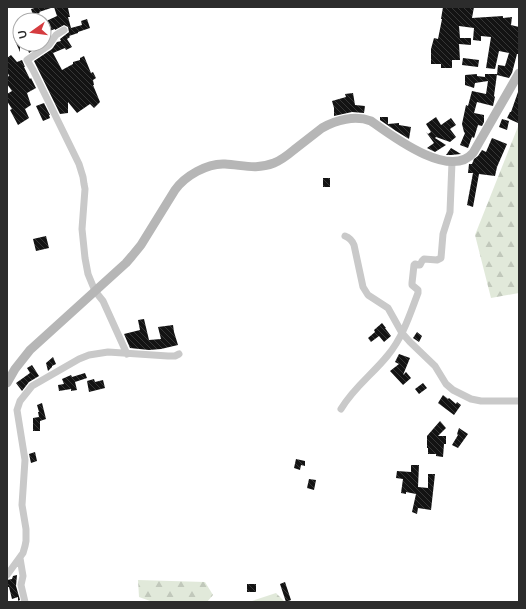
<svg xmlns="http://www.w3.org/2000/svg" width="526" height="609" font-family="Raleway,sans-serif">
<defs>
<pattern id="forest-firs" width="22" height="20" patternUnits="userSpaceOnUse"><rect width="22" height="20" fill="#e1e9da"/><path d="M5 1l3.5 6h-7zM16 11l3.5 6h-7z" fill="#c1c8bb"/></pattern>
<pattern id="building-back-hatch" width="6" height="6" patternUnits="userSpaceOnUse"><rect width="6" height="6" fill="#131313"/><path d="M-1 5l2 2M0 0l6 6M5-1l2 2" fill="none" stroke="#363636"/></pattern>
</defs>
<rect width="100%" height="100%" fill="#fff"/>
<path fill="url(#forest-firs)" d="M 519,124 L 519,293 L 491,298 L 475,235 Z
M 138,580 L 205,582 L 213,595 L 207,602 L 153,602 L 139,597 Z
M 276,593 L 285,602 L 249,602 Z"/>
<path fill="url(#building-back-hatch)" d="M 38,7 L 51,7 L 51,8 L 39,12 L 40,13 L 33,15 L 31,9 Z
M 54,7 L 66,7 L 66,8 L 68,8 L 70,17 L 68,17 L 71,28 L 82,25 L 81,21 L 87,19 L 90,28 L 78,32 L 78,33 L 69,36 L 70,37 L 67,39 L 72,47 L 66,50 L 65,48 L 53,53 L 62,70 L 73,64 L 73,62 L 80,60 L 80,58 L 84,56 L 91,73 L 93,72 L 96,78 L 93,80 L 94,85 L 93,85 L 100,102 L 94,108 L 90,104 L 77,113 L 68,102 L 68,113 L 60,114 L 34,61 L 52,49 L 57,42 L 61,41 L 60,39 L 69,32 L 68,27 L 64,25 L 55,30 L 55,29 L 44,33 L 44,22 L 57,16 Z
M 443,7 L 452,8 L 452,7 L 474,7 L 472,18 L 503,16 L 503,18 L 512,17 L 511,25 L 519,27 L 519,54 L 517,54 L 512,73 L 509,78 L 497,75 L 498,65 L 505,66 L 509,53 L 499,51 L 495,69 L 486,68 L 491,37 L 481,36 L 481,41 L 473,40 L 474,28 L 459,26 L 460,38 L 471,38 L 471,45 L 459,44 L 460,60 L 452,60 L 452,68 L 441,68 L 441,64 L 431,64 L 431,49 L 434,38 L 438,39 L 442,19 L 441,19 Z
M 20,33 L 20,52 L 13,36 Z
M 26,44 L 42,44 L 29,53 Z
M 11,55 L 17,62 L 22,60 L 25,67 L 24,67 L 30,79 L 31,78 L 36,88 L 27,93 L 31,105 L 25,109 L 29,118 L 18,125 L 10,110 L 12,109 L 7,101 L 7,94 L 12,91 L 7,84 L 7,77 L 9,76 L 7,71 L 7,58 Z
M 463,58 L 479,60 L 478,67 L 462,65 Z
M 477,74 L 477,76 L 485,77 L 485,74 L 497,74 L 494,96 L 495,97 L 493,106 L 477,102 L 474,113 L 484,115 L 484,122 L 482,126 L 478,125 L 474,138 L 472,137 L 468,148 L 460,145 L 465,133 L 464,132 L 462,124 L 466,105 L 468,106 L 472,91 L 486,94 L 488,81 L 475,83 L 474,88 L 465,85 L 465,75 Z
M 518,92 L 519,92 L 519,120 L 518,123 L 507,118 L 510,112 L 511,112 Z
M 353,93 L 355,105 L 365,106 L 364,113 L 352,112 L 334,116 L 334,108 L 332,101 L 346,97 L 345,94 Z
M 44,103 L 50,115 L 49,115 L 50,118 L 43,121 L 36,106 Z
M 380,117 L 388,117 L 388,124 L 399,123 L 399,125 L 411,127 L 409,139 L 396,131 L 380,120 Z
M 436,117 L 441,125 L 451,118 L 456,125 L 450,129 L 456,137 L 450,142 L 436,137 L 435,138 L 446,145 L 435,152 L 427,148 L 434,143 L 426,132 L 428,134 L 431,132 L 426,124 Z
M 502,119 L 509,121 L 507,130 L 499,127 Z
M 492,138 L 507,144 L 497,167 L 495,176 L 479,174 L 473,207 L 467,205 L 473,173 L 468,173 L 469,164 L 472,164 L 474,159 L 478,156 L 482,150 L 486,152 Z
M 451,148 L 461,154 L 451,155 L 446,155 Z
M 323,178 L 330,178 L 330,187 L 323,187 Z
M 46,236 L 49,248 L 36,251 L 33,239 Z
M 144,319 L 149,340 L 161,339 L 158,327 L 173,325 L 174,332 L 178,345 L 161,349 L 149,350 L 130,348 L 124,334 L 140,330 L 138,320 Z
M 382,323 L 386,328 L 385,328 L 391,336 L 384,342 L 379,336 L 371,342 L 368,338 L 375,332 L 374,330 Z
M 417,332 L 422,336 L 419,342 L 413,338 Z
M 399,354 L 410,358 L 403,375 L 406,372 L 411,378 L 403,385 L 390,371 L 399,364 L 395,362 Z
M 53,357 L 56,364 L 52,366 L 52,367 L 48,371 L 46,363 Z
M 32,365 L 39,376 L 29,382 L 22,391 L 16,383 L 30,373 L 27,368 Z
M 85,373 L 87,378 L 75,382 L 77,390 L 71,391 L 71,389 L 59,391 L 58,385 L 64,384 L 62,379 L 71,375 L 72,377 Z
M 94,379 L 95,382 L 103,380 L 105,388 L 89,392 L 87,381 Z
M 423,383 L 427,388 L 419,394 L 415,389 Z
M 443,395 L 448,399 L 449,398 L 456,404 L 457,402 L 461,405 L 454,415 L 438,403 Z
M 42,403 L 46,419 L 40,421 L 40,431 L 33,431 L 33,418 L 39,417 L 38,412 L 39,412 L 37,405 Z
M 440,421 L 446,428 L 438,436 L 446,436 L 446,444 L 444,444 L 443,457 L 436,456 L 436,454 L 428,454 L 428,448 L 427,448 L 427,436 Z
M 459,428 L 468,434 L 458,448 L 452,445 L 458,435 L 457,434 Z
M 35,452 L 37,461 L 31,463 L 29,454 Z
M 296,459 L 305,461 L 305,466 L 301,465 L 300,470 L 294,468 Z
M 411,465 L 419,465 L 418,487 L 428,488 L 428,474 L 435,474 L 431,510 L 418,508 L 417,514 L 412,512 L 416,494 L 406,492 L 406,494 L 401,493 L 403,479 L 396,478 L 397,471 L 411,472 Z
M 309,479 L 316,480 L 314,490 L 307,488 Z
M 17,575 L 16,586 L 20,600 L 18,601 L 18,597 L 12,599 L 9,587 L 8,587 L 7,583 L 7,580 L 12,579 L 13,576 Z
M 285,582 L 291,600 L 286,602 L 280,584 Z
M 247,584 L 256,584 L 256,592 L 247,592 Z"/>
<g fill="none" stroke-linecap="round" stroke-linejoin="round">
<path stroke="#c9c9c9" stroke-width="7" d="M 64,30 L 56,35 L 49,45 L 27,60 L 33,70 L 79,164 L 83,177 L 84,184 L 85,189 L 82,229 L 85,258 L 88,274 L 95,291 L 103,301 L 127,354
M 345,236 C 350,238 352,240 354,245 L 363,287 L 368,295 L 388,308 L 402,333 L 410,342 L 435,366 L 446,384 L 453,390 L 471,399 L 481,401 L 519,401
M 341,409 C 354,387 373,374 388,355 C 403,337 410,314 418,293 L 418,290 L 412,285 L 412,283 L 414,265 L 415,264 L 419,265 L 420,265 L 422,261 L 424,259 L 437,260 L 441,258 L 443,234 L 450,212 L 452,162
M 20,558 L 23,576 L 21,585 L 25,602
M 7,575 L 23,553 L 25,546 L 26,541 L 26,529 L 22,505 L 25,460 L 17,410 L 20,401 L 32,386 L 79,359 L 89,355 L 108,352 L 168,356 L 175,356 L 179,354"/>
<path stroke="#b6b6b6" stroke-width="9" d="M 7,383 L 15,369 L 30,350 L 126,263 L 132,256 L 141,245 L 175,190 C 185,176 207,163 225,164 C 243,165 256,170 274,163 C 282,160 289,154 295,149 C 304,142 313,135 322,128 C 336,120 355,115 371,121 C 392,136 450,180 473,153 L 519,73"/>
</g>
<rect width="526" height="609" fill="none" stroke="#2c2c2c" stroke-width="16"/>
<g transform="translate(32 32) rotate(256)"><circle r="19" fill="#ffffff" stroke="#ababab"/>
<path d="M0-3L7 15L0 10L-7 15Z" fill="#d53c40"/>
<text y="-6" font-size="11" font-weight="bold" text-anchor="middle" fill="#2c2c2c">U</text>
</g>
</svg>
